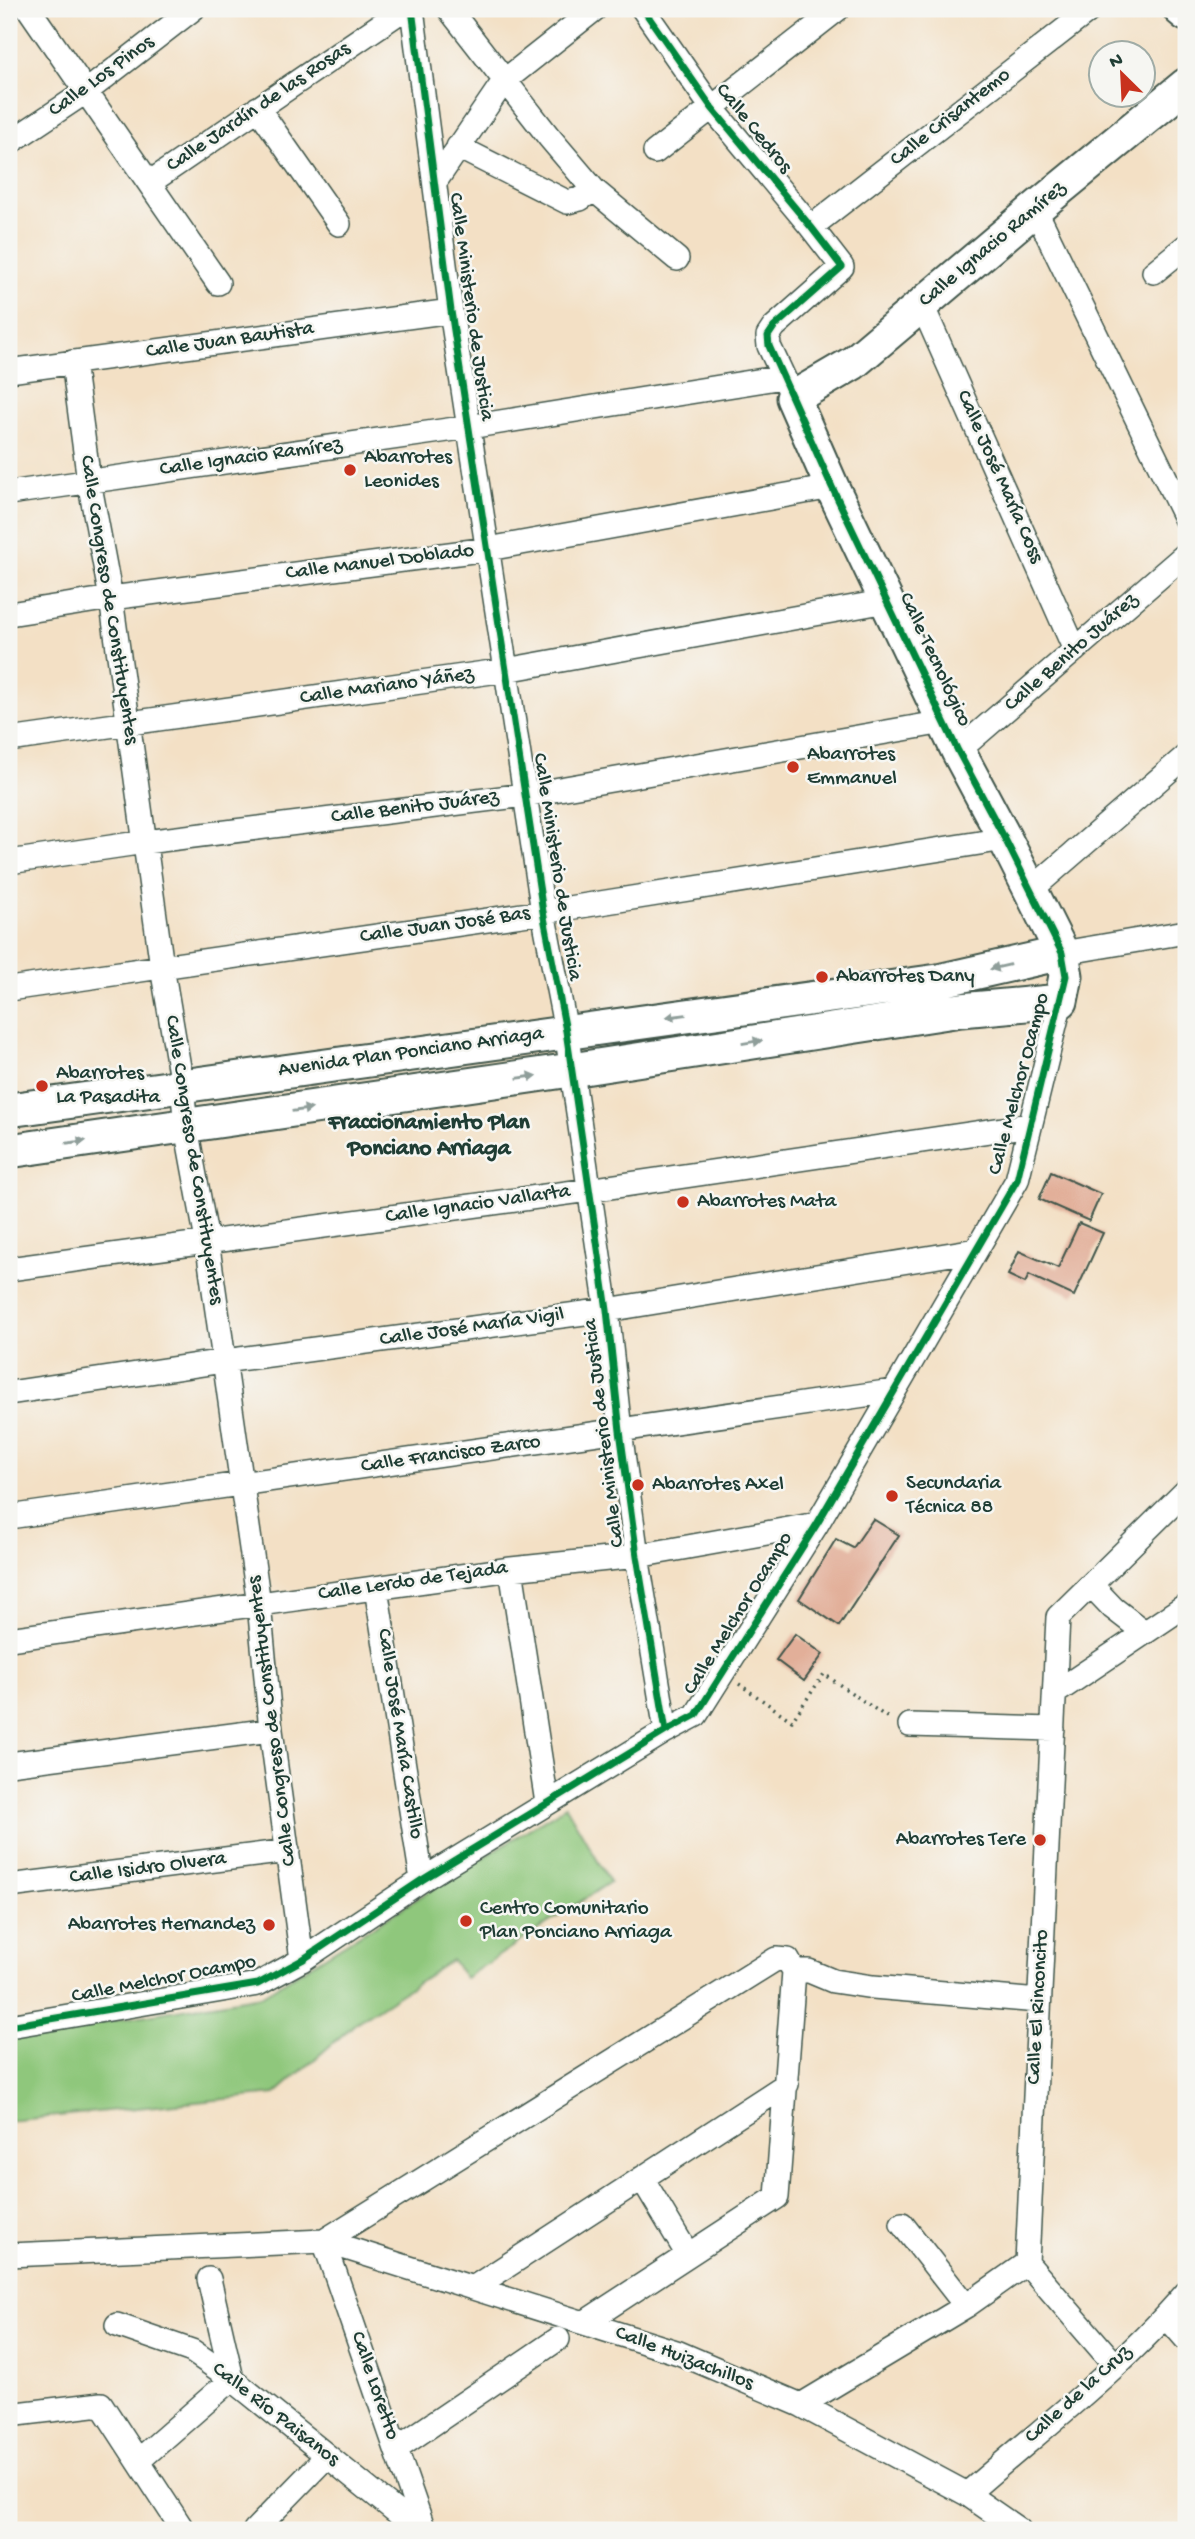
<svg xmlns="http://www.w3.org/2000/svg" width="1195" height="2539" font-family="'Gochi Hand',sans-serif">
<rect width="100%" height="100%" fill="#f6f6f2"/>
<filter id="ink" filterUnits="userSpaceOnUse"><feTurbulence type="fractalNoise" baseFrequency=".0143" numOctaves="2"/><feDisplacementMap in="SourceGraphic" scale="14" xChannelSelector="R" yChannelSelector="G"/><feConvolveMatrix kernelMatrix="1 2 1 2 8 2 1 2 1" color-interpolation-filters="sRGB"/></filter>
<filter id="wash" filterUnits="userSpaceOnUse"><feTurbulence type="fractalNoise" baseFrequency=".00686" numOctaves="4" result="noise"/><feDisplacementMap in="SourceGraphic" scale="28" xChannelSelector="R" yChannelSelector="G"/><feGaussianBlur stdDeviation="1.57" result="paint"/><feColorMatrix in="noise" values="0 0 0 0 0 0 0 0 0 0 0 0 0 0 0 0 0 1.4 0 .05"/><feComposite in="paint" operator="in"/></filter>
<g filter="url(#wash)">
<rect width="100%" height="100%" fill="#f3e0c5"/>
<path fill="#8fc77b" stroke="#578258" stroke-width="2" d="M 566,1806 L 610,1882 L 465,1978 L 452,1960 L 357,2022 L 275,2094 L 9,2121 L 9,2038 L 261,1996 Z"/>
<g id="blocks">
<path fill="#e2af99" d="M 1051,1172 L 1101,1194 L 1089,1221 L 1039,1199 Z
M 1079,1223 L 1103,1233 L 1074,1296 L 1029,1275 L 1025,1283 L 1008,1275 L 1019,1251 L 1058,1268 Z
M 873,1519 L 899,1535 L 839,1626 L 799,1599 L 836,1539 L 853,1548 Z
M 795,1634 L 823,1654 L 804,1681 L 776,1660 Z"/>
</g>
</g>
<g filter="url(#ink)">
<use href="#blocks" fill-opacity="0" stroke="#3f554a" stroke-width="2"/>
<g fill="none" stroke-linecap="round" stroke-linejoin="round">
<defs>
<path id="street" d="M 29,9 L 218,283
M 412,9 L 451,311 L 543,912 L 566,1031 L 607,1310 L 620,1431 L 637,1556 L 666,1731
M 449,9 L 549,137 L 594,190 L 677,259
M 643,9 L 712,108 L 811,227 L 842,267 L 774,327 L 768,336 L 769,346 L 790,391
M 258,108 L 339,224
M 9,143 L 87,91 L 193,9
M 458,147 L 567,202 L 580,199 L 594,190
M 655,152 L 838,9
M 435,182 L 504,81 L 595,9
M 149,183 L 404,9
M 1035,209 L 1186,520
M 811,227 L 1091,9
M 1154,272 L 1186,246
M 922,305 L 1075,650
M 73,362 L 89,481 L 111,598 L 162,967 L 182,1085 L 186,1127 L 207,1241 L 259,1604 L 271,1730 L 302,1960
M 9,371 L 451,311
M 9,493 L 469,427 L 783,377
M 9,614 L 111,598 L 488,549 L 832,487
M 9,740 L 506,670 L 887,601
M 958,751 L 1186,554
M 9,862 L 145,842 L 525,795 L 944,722
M 1031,890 L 1186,756
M 1062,953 L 1186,932
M 9,989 L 543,912 L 1005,839
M 9,1269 L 589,1190 L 1030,1125
M 9,1393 L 224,1361 L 607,1310 L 976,1250
M 9,1517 L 893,1391
M 511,1569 L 547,1803
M 1091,1585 L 1113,1608 L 1144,1632
M 376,1588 L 422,1880
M 9,1639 L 511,1569 L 637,1556 L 817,1524
M 1055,1693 L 1186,1605
M 910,1725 L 1053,1729
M 9,1764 L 271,1730
M 9,1886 L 288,1851
M 794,1971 L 809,1971 L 833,1981 L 873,1987 L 1039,2001
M 9,2026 L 258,1984 L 302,1960 L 422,1880 L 666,1731 L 696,1715 L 817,1524 L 1017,1180 L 1061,1001
M 642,2178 L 688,2255
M 902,2224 L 966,2306
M 324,2241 L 679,2353 L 801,2405 L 967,2494 L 1019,2530
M 324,2241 L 424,2530
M 9,2255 L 324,2241 L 776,1959 L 788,1960 L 794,1971 L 777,2197 L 584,2323
M 473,2288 L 787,2084
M 1166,2316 L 1186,2339
M 117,2325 L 192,2351 L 232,2379 L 419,2530
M 1115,2365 L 1027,2263 L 1058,1617 L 1186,1491
M 801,2405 L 966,2306 L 1027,2263
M 9,2415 L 101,2404 L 183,2530
M 396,2449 L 558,2339
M 138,2461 L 232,2379 L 209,2279
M 967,2494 C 1041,2429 1122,2368 1186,2293
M 255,2530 L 327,2456"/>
<path id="secondary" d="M 1180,9 L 1186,14
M 9,1110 L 938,981 L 1062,953
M 9,1151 L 571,1070 L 961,1010 L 1061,1001 L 1066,976 L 1062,953 L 1005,839 L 958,751 L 832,487 L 793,398 L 853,363 L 1035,209 L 1186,85"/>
</defs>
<use href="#street" stroke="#3f554a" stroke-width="26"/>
<use href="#secondary" stroke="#3f554a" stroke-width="37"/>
<path stroke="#3f554a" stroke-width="3.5" stroke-dasharray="2 5" stroke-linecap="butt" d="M 739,1684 L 792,1721 L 824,1674 L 891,1720"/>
<use href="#street" stroke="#fff" stroke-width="23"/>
<use href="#secondary" stroke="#fff" stroke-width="33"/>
<defs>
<path id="cycleway" d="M 412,9 L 451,311 L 543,912 L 566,1031 L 607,1310 L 620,1431 L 637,1556 L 666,1731
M 9,2026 L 258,1984 L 302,1960 L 422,1880 L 666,1731 L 696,1715 L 817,1524 L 1017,1180 L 1066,976 L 1062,953 L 1005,839 L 958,751 L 832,487 L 769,346 L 768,336 L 774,327 L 842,267 L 811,227 L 712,108 L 643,9"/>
</defs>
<use href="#cycleway" stroke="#f6f6f2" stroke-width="11"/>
<use href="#cycleway" stroke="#00873e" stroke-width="7"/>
</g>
<defs><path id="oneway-solid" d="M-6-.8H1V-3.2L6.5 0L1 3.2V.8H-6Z" transform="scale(1.75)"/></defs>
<g fill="#8f9e9a">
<use href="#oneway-solid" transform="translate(1000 967) rotate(167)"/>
<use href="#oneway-solid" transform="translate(676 1016) rotate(172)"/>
<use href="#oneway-solid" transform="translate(752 1042) rotate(-9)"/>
<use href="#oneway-solid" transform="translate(527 1077) rotate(-8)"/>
<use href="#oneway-solid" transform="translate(302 1110) rotate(-8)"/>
<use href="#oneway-solid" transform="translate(76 1142) rotate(-8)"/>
</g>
</g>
<g fill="#c8321e" stroke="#f6f6f2" stroke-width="2.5">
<circle cx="350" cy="470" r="7"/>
<circle cx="793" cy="767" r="7"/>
<circle cx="822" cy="977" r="7"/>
<circle cx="42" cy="1086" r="7"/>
<circle cx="683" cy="1202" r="7"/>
<circle cx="638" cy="1485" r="7"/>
<circle cx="892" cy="1496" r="7"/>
<circle cx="1040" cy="1840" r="7"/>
<circle cx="466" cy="1921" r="7"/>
<circle cx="269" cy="1925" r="7"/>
</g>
<g text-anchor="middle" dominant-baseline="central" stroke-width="5" stroke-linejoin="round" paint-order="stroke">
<g font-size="21" fill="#1f3d34" stroke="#f6f6f2">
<text transform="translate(102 77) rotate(-36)">Calle Los Pinos</text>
<text transform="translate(259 108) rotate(-34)">Calle Jardín de las Rosas</text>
<text transform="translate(951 118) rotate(-38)">Calle Crisantemo</text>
<text transform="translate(753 129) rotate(51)">Calle Cedros</text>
<text transform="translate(993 245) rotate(-40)">Calle Ignacio Ramírez</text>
<text transform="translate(470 307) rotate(82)">Calle Ministerio de Justicia</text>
<text transform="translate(230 341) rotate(-8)">Calle Juan Bautista</text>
<text transform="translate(251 458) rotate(-8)">Calle Ignacio Ramírez</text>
<text transform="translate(999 477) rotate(66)">Calle José María Coss</text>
<text transform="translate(380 563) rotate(-7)">Calle Manuel Doblado</text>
<text transform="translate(108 600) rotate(81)">Calle Congreso de Constituyentes</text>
<text transform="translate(1072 653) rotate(-41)">Calle Benito Juárez</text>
<text transform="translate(934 660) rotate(65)">Calle Tecnológico</text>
<text transform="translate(387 687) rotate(-8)">Calle Mariano Yáñez</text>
<text transform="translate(415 808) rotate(-7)">Calle Benito Juárez</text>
<text transform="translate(556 867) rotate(81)">Calle Ministerio de Justicia</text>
<text transform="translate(445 926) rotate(-8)">Calle Juan José Bas</text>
<text transform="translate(411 1053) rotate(-8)">Avenida Plan Ponciano Arriaga</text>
<text transform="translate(1020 1084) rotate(-75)">Calle Melchor Ocampo</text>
<text transform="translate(193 1160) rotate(81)">Calle Congreso de Constituyentes</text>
<text transform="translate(478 1205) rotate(-8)">Calle Ignacio Vallarta</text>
<text transform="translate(472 1328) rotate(-8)">Calle José María Vigil</text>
<text transform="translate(605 1433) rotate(-97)">Calle Ministerio de Justicia</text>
<text transform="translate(451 1455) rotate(-8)">Calle Francisco Zarco</text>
<text transform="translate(413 1582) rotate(-8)">Calle Lerdo de Tejada</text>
<text transform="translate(739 1614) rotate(-58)">Calle Melchor Ocampo</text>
<text transform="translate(273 1721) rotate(-97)">Calle Congreso de Constituyentes</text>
<text transform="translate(399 1734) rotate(81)">Calle José María Castillo</text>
<text transform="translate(148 1869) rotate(-7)">Calle Isidro Olvera</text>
<text transform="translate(164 1980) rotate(-11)">Calle Melchor Ocampo</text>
<text transform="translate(1039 2007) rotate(-87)">Calle El Rinconcito</text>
<text transform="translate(684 2359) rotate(21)">Calle Huizachillos</text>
<text transform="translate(374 2386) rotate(71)">Calle Loretto</text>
<text transform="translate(1079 2395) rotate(-42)">Calle de la Cruz</text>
<text transform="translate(275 2415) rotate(38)">Calle Río Paisanos</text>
</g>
<g font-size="21" fill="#1f3d34" stroke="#f6f6f2" text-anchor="start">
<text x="364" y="458">Abarrotes<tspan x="364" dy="24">Leonides</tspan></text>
<text x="807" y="755">Abarrotes<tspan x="807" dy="24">Emmanuel</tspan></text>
<text x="836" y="977">Abarrotes Dany</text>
<text x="56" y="1074">Abarrotes<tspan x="56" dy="24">La Pasadita</tspan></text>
<text x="697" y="1202">Abarrotes Mata</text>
<text x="906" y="1484">Secundaria<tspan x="906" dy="24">Técnica 88</tspan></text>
<text x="652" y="1485">Abarrotes Axel</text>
<text x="1026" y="1840" text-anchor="end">Abarrotes Tere</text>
<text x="480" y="1909">Centro Comunitario<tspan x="480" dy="24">Plan Ponciano Arriaga</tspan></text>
<text x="255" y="1925" text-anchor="end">Abarrotes Hernandez</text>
</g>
<g font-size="23" font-weight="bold" fill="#1f3d34" stroke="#f6f6f2">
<text x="429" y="1123">Fraccionamiento Plan<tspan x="429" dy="26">Ponciano Arriaga</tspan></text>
</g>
</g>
<rect width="1195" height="2539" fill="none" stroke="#f6f6f2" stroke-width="35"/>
<g transform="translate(1122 74) rotate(336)"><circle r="33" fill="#f6f6f2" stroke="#a0aca6" stroke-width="2"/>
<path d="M0-5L12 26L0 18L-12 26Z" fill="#c8321e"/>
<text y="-10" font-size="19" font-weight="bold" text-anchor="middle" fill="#1f3d34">N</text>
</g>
</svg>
